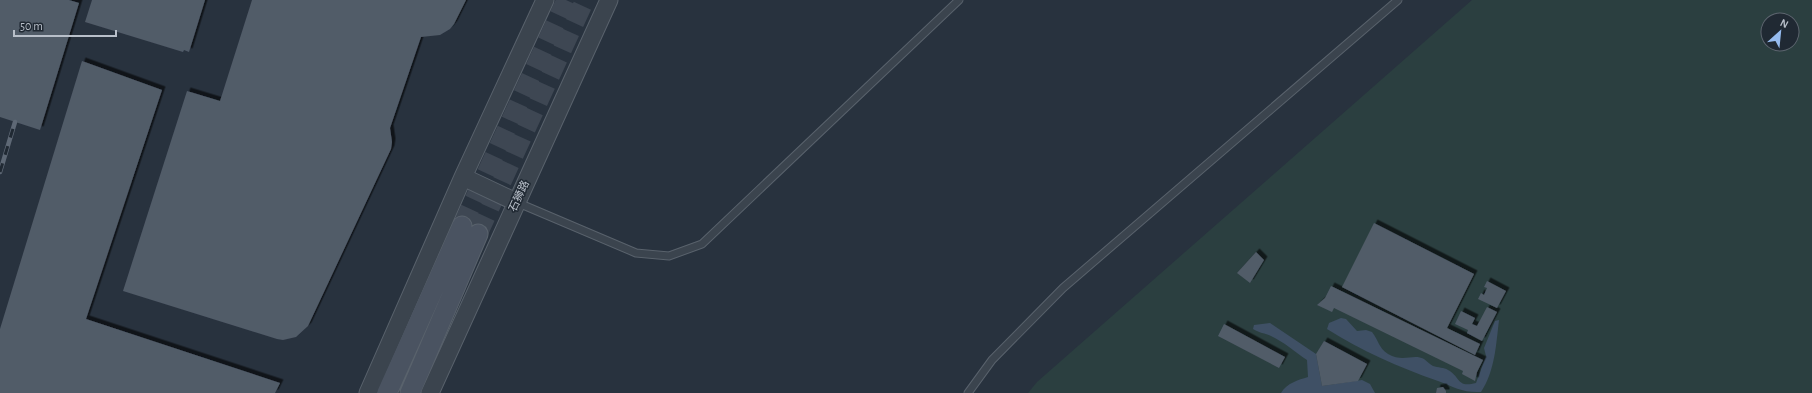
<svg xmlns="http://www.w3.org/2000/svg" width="1812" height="393" font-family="'Alegreya Sans','Noto Sans SC',sans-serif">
<defs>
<filter id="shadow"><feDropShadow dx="3.5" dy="-3.5" stdDeviation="0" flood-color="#0009"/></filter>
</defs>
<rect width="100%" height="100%" fill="#28323e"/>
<path fill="#2b3f40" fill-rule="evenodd" d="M 1472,0 L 1812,0 L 1812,393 L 1028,393 L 1037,382 ZM 1768,20 L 1792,20 L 1792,44 L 1768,44 Z"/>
<path fill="#3f5065" d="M 1341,318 L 1346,319 L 1357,331 L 1366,330 L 1372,332 C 1379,341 1378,347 1388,354 C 1404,363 1413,353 1424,359 C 1427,361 1429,364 1433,366 C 1438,368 1444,367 1448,370 C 1461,377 1456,388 1476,383 L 1486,356 L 1484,348 L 1495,321 L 1499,320 C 1496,345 1495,371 1481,392 C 1463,393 1454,387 1438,381 C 1398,367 1362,351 1327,329 L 1329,323 Z
M 1270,323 L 1316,354 L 1322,386 L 1362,380 L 1370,384 L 1375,393 L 1281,393 C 1287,383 1298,380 1308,377 L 1307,360 C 1295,352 1284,342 1271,336 C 1265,333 1259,333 1253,329 L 1254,325 Z"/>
<path fill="#515b68" filter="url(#shadow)" d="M 0,0 L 69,0 L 79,3 L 40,130 L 0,117 Z
M 92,0 L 205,0 L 189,52 L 184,50 L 183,52 L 85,22 Z
M 252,0 L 466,0 L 454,24 L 450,29 L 440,35 L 421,37 L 390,128 L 392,142 L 391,149 L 308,326 L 296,337 L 283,340 L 277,339 L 123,291 L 187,91 L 220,101 Z
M 82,61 L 162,90 L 86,319 L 280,383 L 275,393 L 0,393 L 0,329 Z
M 1374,223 L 1474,274 L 1447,328 L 1480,344 L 1475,355 L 1342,287 Z
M 1256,252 L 1264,260 L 1250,283 L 1237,273 Z
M 1487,281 L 1506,291 L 1497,308 L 1478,299 L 1481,293 L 1484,295 L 1487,288 L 1484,287 Z
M 1331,286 L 1483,360 L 1477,372 L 1475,381 L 1462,374 L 1463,371 L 1334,308 L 1332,312 L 1317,305 L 1325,298 Z
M 1487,307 L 1497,312 L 1482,341 L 1467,333 L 1468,330 L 1455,324 L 1461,311 L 1475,318 L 1472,324 L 1477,326 Z
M 1224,324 L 1285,357 L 1279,368 L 1218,336 Z
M 1324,341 L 1367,364 L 1358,381 L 1322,386 L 1316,354 Z
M 1443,387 L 1446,391 L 1446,393 L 1436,393 L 1437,388 Z"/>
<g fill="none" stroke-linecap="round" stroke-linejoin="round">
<path stroke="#3e4753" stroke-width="19" stroke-dasharray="19 10" stroke-linecap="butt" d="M 462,226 L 566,0
M 478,234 L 585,0"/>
<defs>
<path id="service" d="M 516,202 L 636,253 L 669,256 L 702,244 L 959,0
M 968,393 L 992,360 L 1063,288 L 1398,0"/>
<path id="tertiary" d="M 463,177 L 516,202
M 368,393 L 463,177 L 545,0
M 430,393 L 609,0"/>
<path id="secondary" d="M 387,393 L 462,226
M 410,393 L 478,234"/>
</defs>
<use href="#service" stroke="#59626c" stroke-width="9"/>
<use href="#tertiary" stroke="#59626c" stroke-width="19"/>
<use href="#secondary" stroke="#59626c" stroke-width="21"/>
<use href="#service" stroke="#3b444e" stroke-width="7"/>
<use href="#tertiary" stroke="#3b444e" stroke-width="17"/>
<use href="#secondary" stroke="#4a5361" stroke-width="19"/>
<defs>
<path id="rail" d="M 0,172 L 15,122"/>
</defs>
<use href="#rail" stroke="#5e6875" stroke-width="4.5"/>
<use href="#rail" stroke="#202933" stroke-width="3" stroke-dasharray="9" stroke-linecap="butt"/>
</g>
<g text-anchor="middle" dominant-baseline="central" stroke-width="3" stroke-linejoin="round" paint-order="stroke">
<g font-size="11" fill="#b8bfc9" stroke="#202933">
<text transform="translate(519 196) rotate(-65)">石狮路</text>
</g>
</g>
<g transform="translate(1780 32) rotate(27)"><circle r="19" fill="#202933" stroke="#5d656f"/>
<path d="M0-3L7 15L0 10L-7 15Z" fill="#96bbef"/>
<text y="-6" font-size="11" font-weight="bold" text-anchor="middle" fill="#b8bfc9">N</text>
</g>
<path d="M14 30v6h102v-6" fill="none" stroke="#b8bfc9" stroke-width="2"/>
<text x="20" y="30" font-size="12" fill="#b8bfc9" stroke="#202933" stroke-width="3" paint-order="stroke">50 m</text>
</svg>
